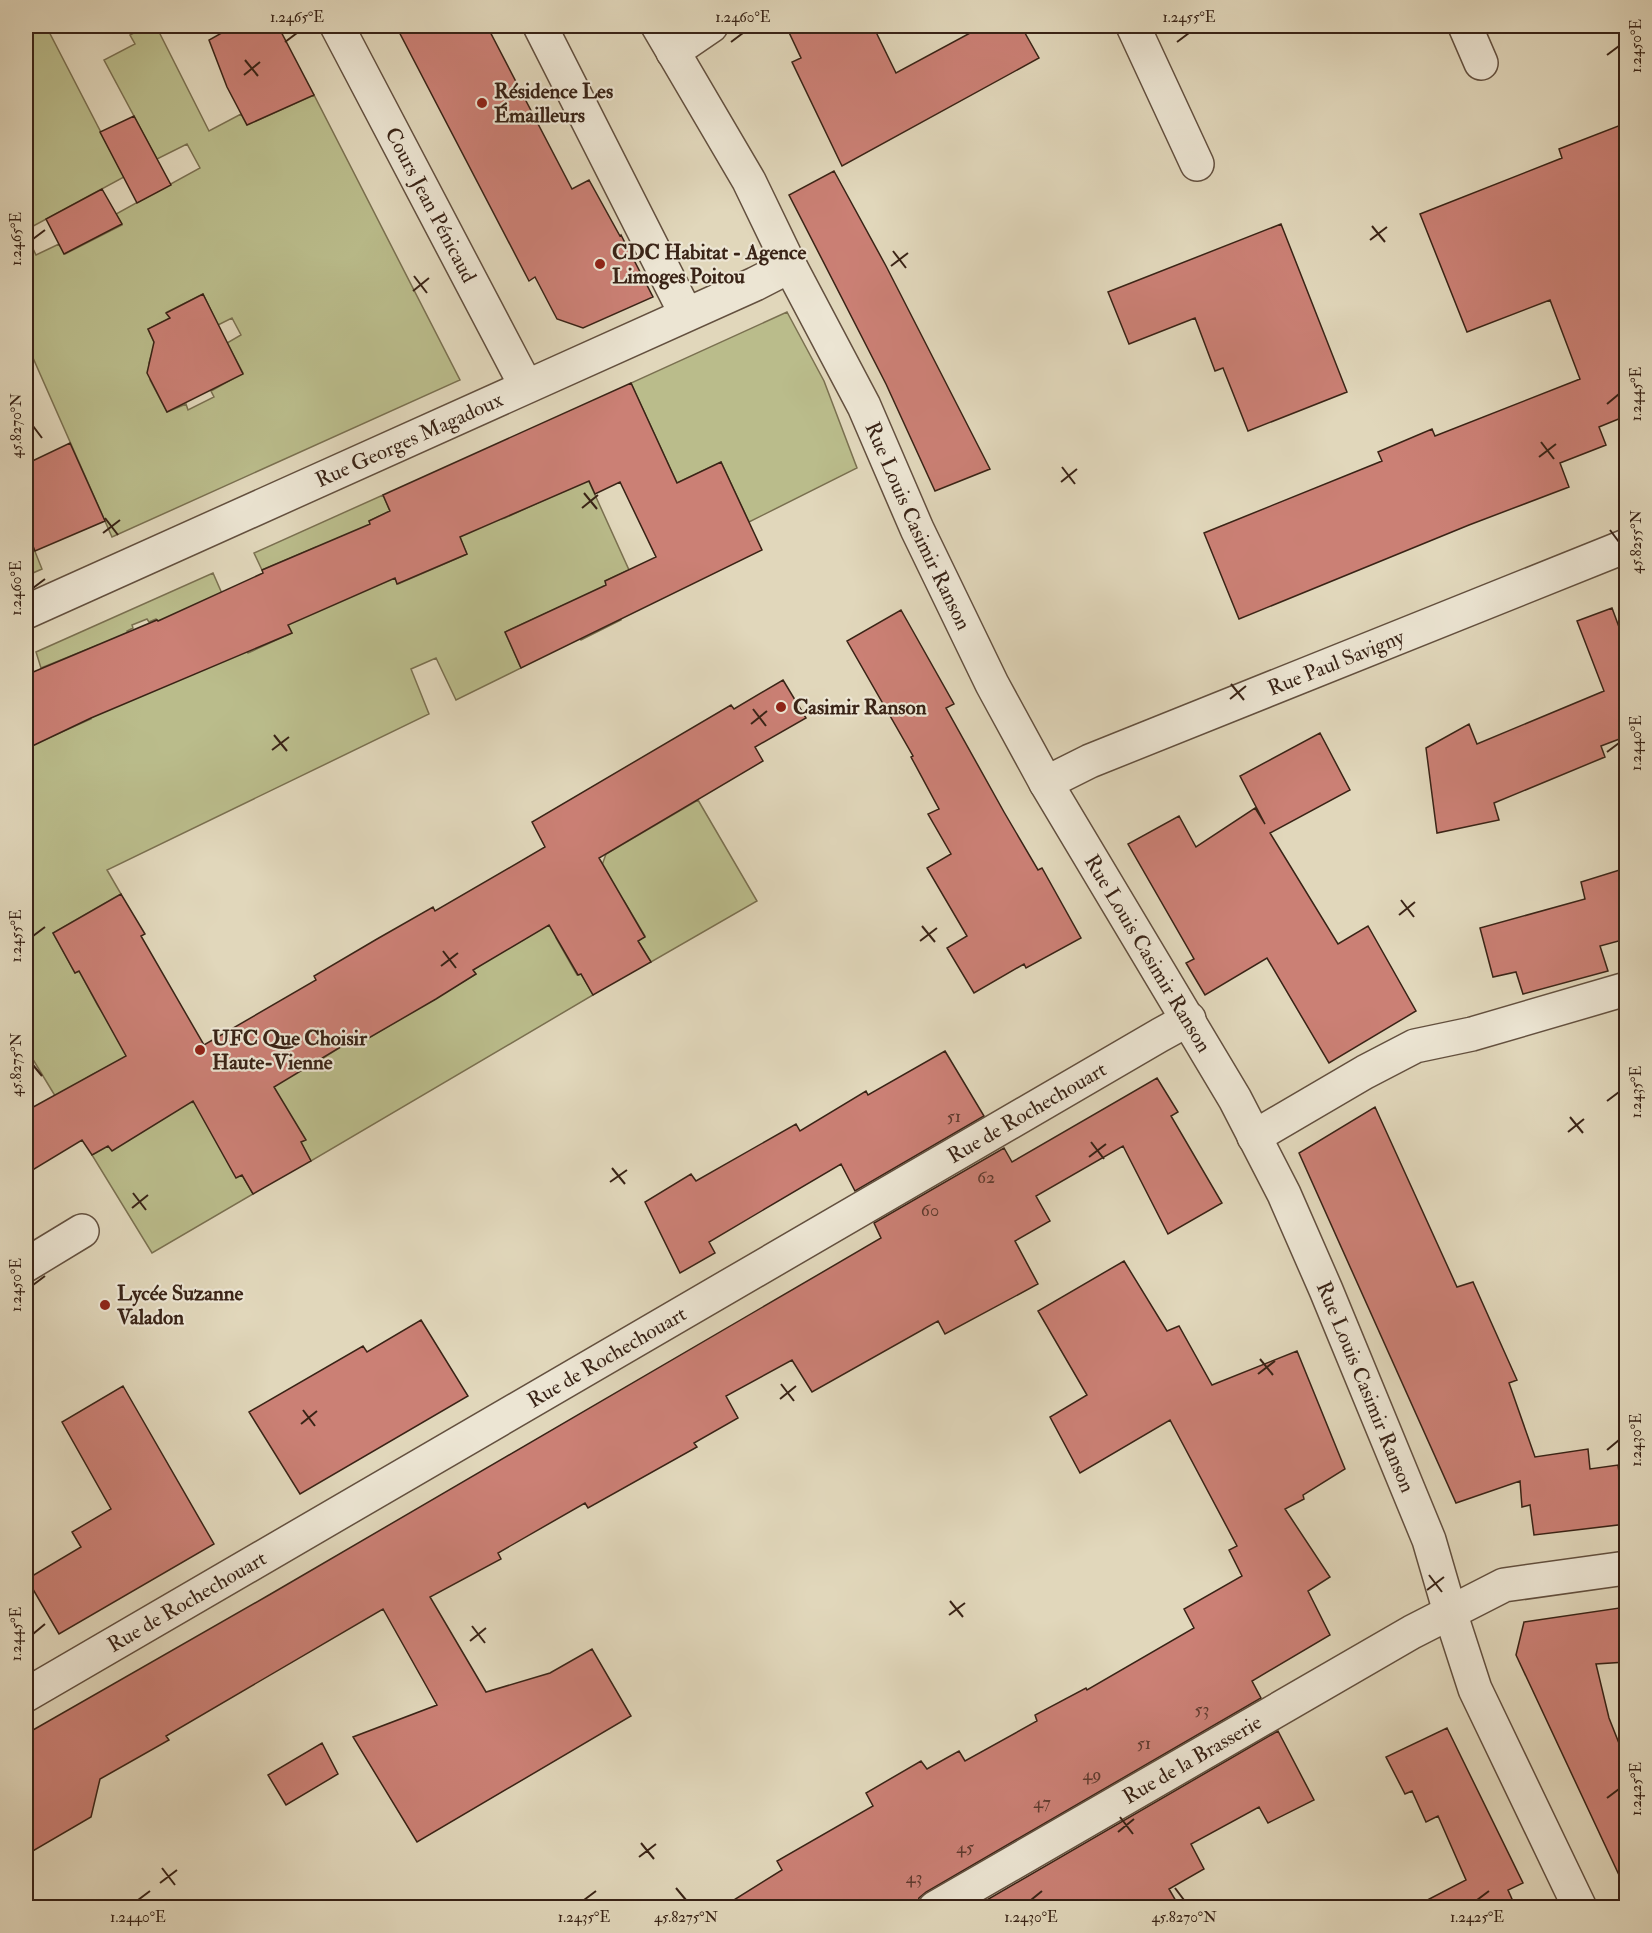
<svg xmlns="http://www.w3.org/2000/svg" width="1652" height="1933" font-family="'IM FELL Double Pica',serif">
<rect width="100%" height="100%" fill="#e1d7bb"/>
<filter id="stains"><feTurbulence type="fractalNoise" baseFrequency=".00333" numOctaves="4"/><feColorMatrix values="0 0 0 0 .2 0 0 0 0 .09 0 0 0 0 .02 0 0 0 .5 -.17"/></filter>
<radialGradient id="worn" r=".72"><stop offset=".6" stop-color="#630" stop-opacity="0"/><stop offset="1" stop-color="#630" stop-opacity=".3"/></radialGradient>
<path fill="#babc8b" stroke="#7a7050" stroke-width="1.5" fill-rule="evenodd" d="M 26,26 L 46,26 L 124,177 L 26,230 Z
M 146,26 L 156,26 L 209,131 L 241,114 L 247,125 L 314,95 L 460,380 L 112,537 L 26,342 L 26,234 L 36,255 L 59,244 L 65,254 L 122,225 L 116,214 L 200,168 L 187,144 L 157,159 L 104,60 L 135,44 L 130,35 ZM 203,294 L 218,325 L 232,318 L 241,335 L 227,343 L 243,373 L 211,391 L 214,397 L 188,410 L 186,404 L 167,412 L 150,380 L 154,376 L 149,363 L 151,356 L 159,353 L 148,329 L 170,318 L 167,312 Z
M 787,312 L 824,381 L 857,468 L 749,522 L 721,462 L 677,483 L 631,383 Z
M 581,464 L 629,570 L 605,581 L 621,620 L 581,640 L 564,605 L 505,632 L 521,668 L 456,700 L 436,658 L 411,669 L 429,714 L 107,870 L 121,894 L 53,933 L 75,973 L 79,971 L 98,1006 L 132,1057 C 104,1067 79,1080 57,1099 L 26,1048 L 26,748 L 91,719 L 85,707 L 118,693 L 98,645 L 41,668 L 36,652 L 213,573 L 248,653 L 292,633 L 288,625 L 316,547 L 262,570 L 254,553 L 383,495 L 390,511 L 369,521 L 398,584 L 467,554 L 457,530 L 505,518 L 568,489 ZM 147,619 L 149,622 L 156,619 L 158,622 L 153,691 L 127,631 L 133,628 L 132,625 Z
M 26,529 L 42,569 L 26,576 Z
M 698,800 L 757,901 L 651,962 L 638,941 L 645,936 L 624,901 L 617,904 L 600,871 L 606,854 Z
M 551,919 L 556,938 L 577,975 L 581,974 L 593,995 L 311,1161 L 301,1142 L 305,1140 L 267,1083 L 323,1058 L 352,1040 L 355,1046 L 476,974 L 473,970 Z
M 182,1102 L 201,1103 L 253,1194 L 152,1253 L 92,1155 Z"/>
<path fill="#cb8075" stroke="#392316" stroke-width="1.5" d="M 234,26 L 278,26 L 314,95 L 247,125 L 227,87 L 209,40 Z
M 396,26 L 487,26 L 572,189 L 589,180 L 620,236 L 621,235 L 653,297 L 583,328 L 557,319 L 535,277 L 529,281 Z
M 786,26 L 873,26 L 896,73 L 983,26 L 1021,26 L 1039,58 L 842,166 L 792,62 L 801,58 Z
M 134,116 L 171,185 L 137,203 L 100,132 Z
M 1626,123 L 1626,416 L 1599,427 L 1606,445 L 1560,463 L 1569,487 L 1469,525 L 1239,619 L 1204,533 L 1382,461 L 1378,452 L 1432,429 L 1435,436 L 1580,379 L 1550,300 L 1467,332 L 1420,214 L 1562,158 L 1559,149 Z
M 834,171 L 886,266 L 990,469 L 935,491 L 886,384 L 789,195 Z
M 102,189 L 122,224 L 64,254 L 46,219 Z
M 1281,224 L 1347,392 L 1248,431 L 1223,368 L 1215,371 L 1195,318 L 1129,344 L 1108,292 Z
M 203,294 L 243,374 L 167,412 L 147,373 L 154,342 L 148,329 L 170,318 L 166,313 Z
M 631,383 L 677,483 L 721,462 L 762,550 L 521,668 L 505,632 L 606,585 L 605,581 L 656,557 L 620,482 L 595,494 L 589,481 L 460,537 L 467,554 L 397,584 L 395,578 L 288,625 L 292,633 L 91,718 L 26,749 L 26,675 L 157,620 L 158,621 L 263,573 L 262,570 L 370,524 L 369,521 L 390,511 L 383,495 Z
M 70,443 L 105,521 L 35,551 L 26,529 L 26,464 Z
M 1612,608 L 1626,646 L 1626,742 L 1624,743 L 1622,738 L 1601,746 L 1605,757 L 1494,803 L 1499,820 L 1437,833 L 1426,748 L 1469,724 L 1477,744 L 1604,691 L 1577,621 Z
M 901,610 L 954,704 L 946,708 L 1004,812 L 1038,870 L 1042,868 L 1081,938 L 1026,968 L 1024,964 L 974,993 L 947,948 L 967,936 L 927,868 L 951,854 L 928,814 L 939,809 L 911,757 L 913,756 L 847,641 Z
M 783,680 L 806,718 L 755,747 L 763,761 L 599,858 L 645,937 L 638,941 L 651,962 L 593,995 L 581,974 L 578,975 L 549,925 L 473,970 L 476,974 L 436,999 L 355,1046 L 352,1040 L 274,1087 L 306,1140 L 301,1142 L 311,1161 L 253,1194 L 242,1175 L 236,1178 L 193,1101 L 112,1151 L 108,1146 L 92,1155 L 82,1140 L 26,1174 L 26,1111 L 126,1056 L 79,971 L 75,973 L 53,933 L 121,894 L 145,934 L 141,936 L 204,1045 L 316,980 L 314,976 L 377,939 L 433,907 L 435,911 L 545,847 L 532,822 L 731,705 L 734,709 Z
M 1320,733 L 1350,790 L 1270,833 L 1338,944 L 1368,926 L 1416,1011 L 1329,1063 L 1267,958 L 1205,995 L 1186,963 L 1194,959 L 1128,844 L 1179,816 L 1196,847 L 1255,808 L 1265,824 L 1240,776 Z
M 1626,868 L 1626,939 L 1600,946 L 1608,971 L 1523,994 L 1516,972 L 1493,977 L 1480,928 L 1585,899 L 1581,882 Z
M 945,1051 L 984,1116 L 855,1191 L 841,1164 L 709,1242 L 715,1253 L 680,1273 L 645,1202 L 691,1174 L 696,1181 L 796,1124 L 800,1131 L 866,1091 L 868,1095 Z
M 1157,1078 L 1178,1112 L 1171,1116 L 1222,1203 L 1168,1234 L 1123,1146 L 1036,1196 L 1050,1221 L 1015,1241 L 1038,1284 L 945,1334 L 938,1321 L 812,1392 L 792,1360 L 726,1396 L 738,1418 L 694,1443 L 697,1447 L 588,1508 L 585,1503 L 498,1553 L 501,1559 L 430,1597 L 486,1692 L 550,1673 L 592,1649 L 631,1716 L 417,1842 L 353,1737 L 437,1705 L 383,1609 L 166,1736 L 169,1740 L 100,1779 L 91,1817 L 26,1855 L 26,1734 L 269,1595 L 881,1238 L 874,1223 L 1004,1148 L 1012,1162 Z
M 1375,1107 L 1457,1287 L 1473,1282 L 1517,1380 L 1509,1383 L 1535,1457 L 1588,1449 L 1590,1469 L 1618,1465 L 1626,1524 L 1534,1535 L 1530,1505 L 1522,1507 L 1520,1481 L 1456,1503 L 1299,1153 Z
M 1124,1261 L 1167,1331 L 1179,1326 L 1212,1385 L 1297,1351 L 1345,1469 L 1303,1495 L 1304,1499 L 1285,1509 L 1330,1577 L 1308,1591 L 1330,1635 L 1252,1681 L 1261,1698 L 926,1892 L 919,1898 L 916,1908 L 721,1908 L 782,1870 L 777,1861 L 873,1806 L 866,1793 L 921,1761 L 927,1769 L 959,1751 L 965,1761 L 1037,1721 L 1035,1715 L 1086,1688 L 1087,1690 L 1194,1628 L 1184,1609 L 1242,1576 L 1229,1550 L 1237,1546 L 1170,1420 L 1080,1473 L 1050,1417 L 1087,1395 L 1038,1311 Z
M 421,1320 L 468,1396 L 300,1494 L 249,1412 L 363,1346 L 367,1352 Z
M 123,1386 L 214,1544 L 59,1634 L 27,1579 L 81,1547 L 72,1532 L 111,1509 L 62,1422 Z
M 1626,1607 L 1626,1662 L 1596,1664 L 1609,1718 L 1626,1761 L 1626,1890 L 1516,1655 L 1524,1622 Z
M 1447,1728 L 1523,1883 L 1508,1890 L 1516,1908 L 1412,1908 L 1466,1880 L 1438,1816 L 1426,1822 L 1412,1791 L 1405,1794 L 1386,1757 Z
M 1278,1731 L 1314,1800 L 1268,1823 L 1259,1807 L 1191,1844 L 1204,1869 L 1169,1889 L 1180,1908 L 973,1908 Z
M 322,1743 L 338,1774 L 286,1805 L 268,1775 Z"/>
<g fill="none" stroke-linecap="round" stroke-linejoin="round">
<defs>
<g id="minor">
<path id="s1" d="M 337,26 L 526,386"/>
<path d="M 540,26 L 686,314"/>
<path id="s2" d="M 658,26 L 749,181 L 790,266 L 864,406 L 917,529 L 992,684 L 1046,783 L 1235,1099 L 1284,1194 L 1326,1290 L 1429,1540 L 1450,1612 L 1475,1689 L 1580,1908"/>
<path d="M 1133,26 L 1197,164"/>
<path d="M 1465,26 L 1481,63"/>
<path d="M 673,52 L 711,26"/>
<path id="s3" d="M 26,612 L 755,284 L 790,266"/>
<path id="s4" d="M 1046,783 L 1090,761 L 1626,546"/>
<path d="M 1254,1137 L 1365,1072 L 1415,1046 L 1472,1034 L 1626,989"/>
<path d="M 26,1265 L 82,1231"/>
<path id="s5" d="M 26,1695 L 1160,1035 L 1189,1019"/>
<path id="s6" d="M 935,1908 L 1412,1632 L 1504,1585 L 1626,1568"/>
</g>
</defs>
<use href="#minor" stroke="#63503f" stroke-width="36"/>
<use href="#minor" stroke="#ece5d3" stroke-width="33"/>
</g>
<path fill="none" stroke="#392316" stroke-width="2" d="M 285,42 L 297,33M 731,42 L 743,33M 1177,42 L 1189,33M 1607,55 L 1619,46M 245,60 L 258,76M 244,75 L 260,62M 1372,226 L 1385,242M 33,239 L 45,230M 1370,240 L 1387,227M 893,251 L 906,268M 891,266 L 908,253M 414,276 L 427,293M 413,291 L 429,278M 1607,404 L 1619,394M 33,426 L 42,438M 1541,442 L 1554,459M 1539,457 L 1556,444M 1062,467 L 1075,484M 1061,482 L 1077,469M 584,493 L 597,509M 582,508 L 598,495M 105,518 L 118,535M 1610,530 L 1619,542M 103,533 L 120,520M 33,588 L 45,579M 1231,684 L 1244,700M 1230,699 L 1246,686M 753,709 L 766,726M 751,724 L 767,711M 274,735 L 287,751M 272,750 L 289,737M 1607,752 L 1619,743M 1401,900 L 1414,917M 1399,915 L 1415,902M 922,926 L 935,942M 33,936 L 45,927M 920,941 L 937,928M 443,951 L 456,968M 441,966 L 458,953M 33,1065 L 42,1076M 1607,1101 L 1619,1092M 1570,1117 L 1583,1133M 1568,1132 L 1584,1119M 1091,1142 L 1104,1159M 1089,1157 L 1106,1144M 612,1168 L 625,1184M 610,1182 L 627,1170M 133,1193 L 146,1210M 132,1208 L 148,1195M 33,1285 L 45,1276M 1260,1359 L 1273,1375M 1258,1374 L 1275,1361M 781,1384 L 794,1401M 780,1399 L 796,1386M 303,1410 L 315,1426M 301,1424 L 317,1411M 1607,1450 L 1619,1440M 1429,1575 L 1442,1592M 1427,1590 L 1444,1577M 950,1601 L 963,1617M 949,1615 L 965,1603M 472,1626 L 485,1643M 33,1634 L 45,1624M 470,1641 L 486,1628M 1607,1798 L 1619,1789M 1120,1817 L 1133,1834M 1118,1832 L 1134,1819M 641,1843 L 654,1859M 639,1857 L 656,1844M 162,1868 L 175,1885M 160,1883 L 177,1870M 676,1888 L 686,1900M 1175,1888 L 1184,1900M 138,1900 L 150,1891M 584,1900 L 596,1891M 1031,1900 L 1042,1891M 1477,1900 L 1489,1891"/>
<g fill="#8f2418" stroke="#ece5d3" stroke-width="2">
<circle cx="482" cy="103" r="6"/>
<circle cx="600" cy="264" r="6"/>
<circle cx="781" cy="707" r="6"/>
<circle cx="200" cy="1050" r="6"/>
<circle cx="105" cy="1305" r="6"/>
</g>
<g text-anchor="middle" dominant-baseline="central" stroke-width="4.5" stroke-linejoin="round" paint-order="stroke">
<g font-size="18" fill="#5e3a2e">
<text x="954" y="1116">51</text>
<text x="986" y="1177">62</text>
<text x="930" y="1210">60</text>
<text x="1202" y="1709">53</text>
<text x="1144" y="1743">51</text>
<text x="1092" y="1774">49</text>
<text x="1042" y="1802">47</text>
<text x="965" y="1847">45</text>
<text x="914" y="1877">43</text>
</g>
<g font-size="21" font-weight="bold" fill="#392316" stroke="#ece5d3" text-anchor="start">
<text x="494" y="91">Résidence Les<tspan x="494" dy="24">Émailleurs</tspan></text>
<text x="612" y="252">CDC Habitat - Agence<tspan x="612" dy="24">Limoges Poitou</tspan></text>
<text x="793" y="707">Casimir Ranson</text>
<text x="212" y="1038">UFC Que Choisir<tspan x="212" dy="24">Haute-Vienne</tspan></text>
<text x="117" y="1293">Lycée Suzanne<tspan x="117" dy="24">Valadon</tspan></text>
</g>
<g font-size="21" fill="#392316" stroke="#ece5d3">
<text stroke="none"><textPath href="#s1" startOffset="202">Cours Jean Pénicaud</textPath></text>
<text stroke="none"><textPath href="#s3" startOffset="420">Rue Georges Magadoux</textPath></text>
<text stroke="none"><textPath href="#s2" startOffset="564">Rue Louis Casimir Ranson</textPath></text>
<text stroke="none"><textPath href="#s4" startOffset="314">Rue Paul Savigny</textPath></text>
<text stroke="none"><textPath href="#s2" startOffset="1050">Rue Louis Casimir Ranson</textPath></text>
<text stroke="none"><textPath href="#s5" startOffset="1158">Rue de Rochechouart</textPath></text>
<text stroke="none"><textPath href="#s5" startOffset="672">Rue de Rochechouart</textPath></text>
<text stroke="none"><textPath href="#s2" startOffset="1536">Rue Louis Casimir Ranson</textPath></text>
<text stroke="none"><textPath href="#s5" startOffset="186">Rue de Rochechouart</textPath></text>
<text stroke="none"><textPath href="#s6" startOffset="297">Rue de la Brasserie</textPath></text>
</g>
</g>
<rect width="1652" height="1933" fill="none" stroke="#e1d7bb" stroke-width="66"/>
<rect x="33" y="33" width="1586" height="1867" fill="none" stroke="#392316" stroke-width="2"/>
<g font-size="15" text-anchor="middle" fill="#392316">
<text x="297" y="22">1.2465°E</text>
<text x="743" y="22">1.2460°E</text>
<text x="1189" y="22">1.2455°E</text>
<text transform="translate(1636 46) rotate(-90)" y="5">1.2450°E</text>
<text transform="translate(16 239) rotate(-90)" y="5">1.2465°E</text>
<text transform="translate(1636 394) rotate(-90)" y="5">1.2445°E</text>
<text transform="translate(16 426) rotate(-90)" y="5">45.8270°N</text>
<text transform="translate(1636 542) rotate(-90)" y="5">45.8255°N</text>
<text transform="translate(16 588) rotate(-90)" y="5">1.2460°E</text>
<text transform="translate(1636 743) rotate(-90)" y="5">1.2440°E</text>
<text transform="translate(16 936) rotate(-90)" y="5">1.2455°E</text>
<text transform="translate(16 1065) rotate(-90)" y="5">45.8275°N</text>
<text transform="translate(1636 1092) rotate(-90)" y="5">1.2435°E</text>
<text transform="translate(16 1285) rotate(-90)" y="5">1.2450°E</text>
<text transform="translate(1636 1440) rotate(-90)" y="5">1.2430°E</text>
<text transform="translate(16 1634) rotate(-90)" y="5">1.2445°E</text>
<text transform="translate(1636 1789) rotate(-90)" y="5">1.2425°E</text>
<text x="138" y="1922">1.2440°E</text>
<text x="584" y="1922">1.2435°E</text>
<text x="686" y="1922">45.8275°N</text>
<text x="1031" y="1922">1.2430°E</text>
<text x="1184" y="1922">45.8270°N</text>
<text x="1477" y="1922">1.2425°E</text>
</g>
<rect width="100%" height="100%" filter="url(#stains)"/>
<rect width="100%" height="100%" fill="url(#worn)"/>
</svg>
